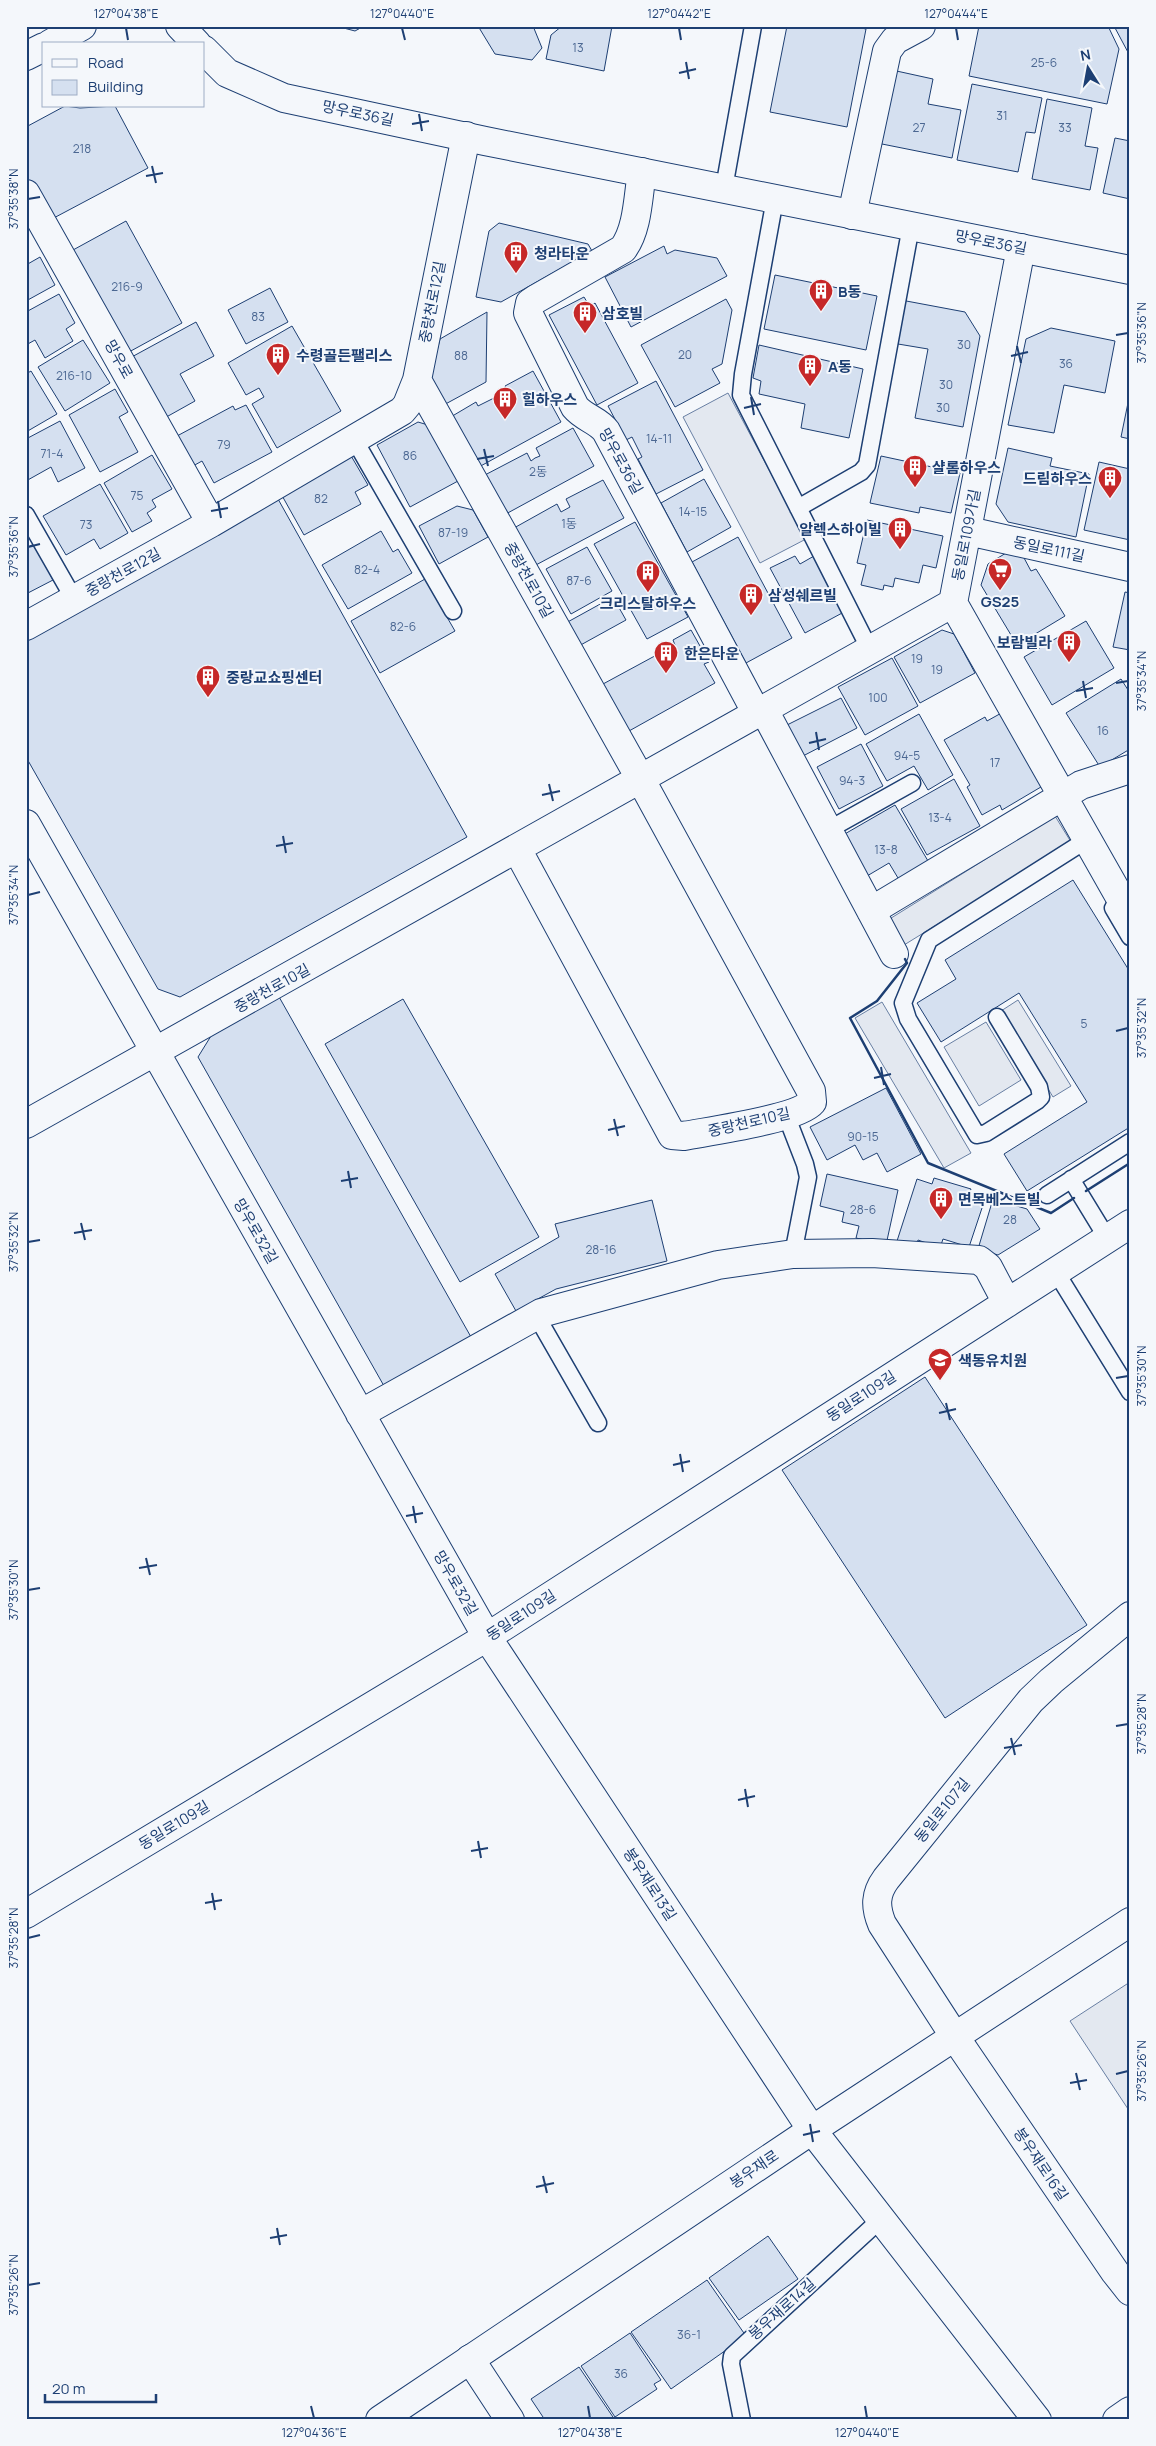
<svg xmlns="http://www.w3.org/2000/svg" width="1156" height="2446" font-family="Manrope,'Noto Sans KR',sans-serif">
<rect width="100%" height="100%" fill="#f4f7fb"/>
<path fill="#e3e8f0" stroke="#687fa3" d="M 728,393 L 806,539 L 760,563 L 683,417 Z
M 1055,816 L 1071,842 L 904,945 L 888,920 Z
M 1018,1000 L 1071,1086 L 1053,1097 L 1001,1011 Z
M 882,1002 L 971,1153 L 944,1168 L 855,1018 Z
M 986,1022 L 1021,1080 L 979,1106 L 944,1047 Z
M 1130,1982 L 1130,2112 L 1070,2021 Z"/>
<path fill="#d5e0f0" stroke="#1d3f73" d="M 336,26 L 364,26 L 355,31 Z
M 478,26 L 533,26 L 542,48 L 532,60 L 495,54 Z
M 562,26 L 612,26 L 604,71 L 546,59 L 551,35 Z
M 787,26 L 851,26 L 866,29 L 847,127 L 770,112 Z
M 979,26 L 1108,26 L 1119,49 L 1107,104 L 969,76 Z
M 1114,26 L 1130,26 L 1130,56 Z
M 892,70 L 933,79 L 928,104 L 961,110 L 952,158 L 877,143 Z
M 972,84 L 1042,98 L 1035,133 L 1026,132 L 1018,172 L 957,160 Z
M 1047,99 L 1092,108 L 1085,146 L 1098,148 L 1090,190 L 1032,179 Z
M 65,106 L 80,108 L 115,106 L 148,168 L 50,220 L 26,175 L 26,127 Z
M 1115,138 L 1130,141 L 1130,199 L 1103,193 Z
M 126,221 L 182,323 L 129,352 L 73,250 Z
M 499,223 L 588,244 L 592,251 L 501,302 L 476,297 L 489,231 Z
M 664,246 L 667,254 L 675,250 L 717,258 L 727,276 L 631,327 L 605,277 Z
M 40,257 L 55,285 L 26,301 L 26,265 Z
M 775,275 L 877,296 L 866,350 L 764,329 Z
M 270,288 L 288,322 L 246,344 L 228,310 Z
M 59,294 L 75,323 L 66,329 L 73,341 L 45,358 L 35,340 L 26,345 L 26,312 Z
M 584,297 L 590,307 L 595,303 L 638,383 L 597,405 L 549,315 Z
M 726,299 L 732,310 L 722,364 L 712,369 L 720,383 L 675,407 L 641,345 Z
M 901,300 L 965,312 L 980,336 L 963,427 L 915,418 L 928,349 L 892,343 Z
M 487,312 L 486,382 L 440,407 L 428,386 L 440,339 Z
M 196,322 L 214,356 L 180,374 L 195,401 L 161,420 L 128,359 Z
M 292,326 L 341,411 L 277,448 L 252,404 L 264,397 L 259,388 L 246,395 L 228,363 Z
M 1051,328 L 1115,341 L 1105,393 L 1064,385 L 1054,433 L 1008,425 L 1026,339 Z
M 83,340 L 110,383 L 65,411 L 38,367 Z
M 759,345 L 863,369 L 849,438 L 801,428 L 805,404 L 759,394 L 761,381 L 753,378 Z
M 31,371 L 57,414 L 26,432 L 26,374 Z
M 533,371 L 561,422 L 477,468 L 449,418 L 476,402 L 478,406 L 508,391 L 505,386 Z
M 656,381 L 703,470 L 656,494 L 638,459 L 642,457 L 632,437 L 626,440 L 608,406 Z
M 115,389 L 128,412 L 119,417 L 138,452 L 100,472 L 69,415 Z
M 1130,393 L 1130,439 L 1121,437 Z
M 246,405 L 272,452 L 214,483 L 202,461 L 193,466 L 177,436 L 233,406 L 235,410 Z
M 60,421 L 85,468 L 58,482 L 51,467 L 26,481 L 26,439 Z
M 418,422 L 428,425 L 458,481 L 410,507 L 377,445 Z
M 573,428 L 594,466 L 504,515 L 483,476 L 527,453 L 531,461 L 535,458 L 540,456 L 536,448 Z
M 1008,448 L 1052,458 L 1050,466 L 1089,474 L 1076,537 L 1008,522 L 996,504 Z
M 350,454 L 368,485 L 355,492 L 361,504 L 304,535 L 280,492 Z
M 152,455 L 172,489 L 152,500 L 156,507 L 147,513 L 152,521 L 132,532 L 104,483 Z
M 881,456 L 960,473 L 951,513 L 920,507 L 919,513 L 870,503 Z
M 1099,462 L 1130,469 L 1130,540 L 1084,530 Z
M 704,479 L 731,527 L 687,552 L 661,503 Z
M 603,480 L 624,518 L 534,566 L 514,528 L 557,504 L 561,512 L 570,507 L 566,499 Z
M 100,484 L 128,533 L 100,549 L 94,539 L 66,555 L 43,516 Z
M 278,499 L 467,837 L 180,997 L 158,989 L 26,757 L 26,639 Z
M 457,506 L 473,510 L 488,537 L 439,564 L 419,526 Z
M 867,520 L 943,536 L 936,568 L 923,565 L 919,583 L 895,578 L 893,587 L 884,585 L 883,590 L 861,585 L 866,565 L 857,563 Z
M 635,522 L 688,617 L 647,639 L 594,544 Z
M 381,531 L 393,552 L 398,549 L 412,573 L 348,609 L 322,565 Z
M 738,537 L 792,638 L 746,663 L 692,562 Z
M 34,544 L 53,580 L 26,594 L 26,548 Z
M 587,547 L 612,591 L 571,614 L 546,569 Z
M 1006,553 L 1013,553 L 1023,556 L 1031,571 L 1036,569 L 1065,616 L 1017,645 L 981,585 L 988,564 Z
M 795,556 L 800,564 L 814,556 L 844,612 L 805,633 L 770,568 Z
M 425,579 L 455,631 L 380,673 L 351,621 Z
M 1125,592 L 1130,593 L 1130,650 L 1113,647 Z
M 613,597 L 626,620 L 577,647 L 564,624 Z
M 1086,621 L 1114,668 L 1052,705 L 1024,657 Z
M 691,630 L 709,662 L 704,664 L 715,683 L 629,731 L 603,684 L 675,645 L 673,640 Z
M 942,630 L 954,634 L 975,673 L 920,703 L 894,657 Z
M 892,658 L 918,706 L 865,735 L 838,687 Z
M 1121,679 L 1130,693 L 1130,749 L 1100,767 L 1066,713 Z
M 841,698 L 857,728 L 801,757 L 785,726 Z
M 1005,711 L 1046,784 L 1002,810 L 1000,805 L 982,815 L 967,787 L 970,785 L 944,740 L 985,717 L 987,721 Z
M 919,714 L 953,775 L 928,790 L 914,766 L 887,781 L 866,744 Z
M 861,744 L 883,786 L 839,809 L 817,767 Z
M 954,779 L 980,826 L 927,855 L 901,809 Z
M 895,805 L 931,866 L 901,883 L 889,863 L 867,876 L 843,835 Z
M 1073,880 L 1130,972 L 1130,1127 L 1027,1191 L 1004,1154 L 1087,1102 L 1019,993 L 941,1042 L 917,1003 L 956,979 L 945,960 Z
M 278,995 L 471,1337 L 384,1386 L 198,1057 L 219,1023 Z
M 403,999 L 539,1237 L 460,1282 L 325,1044 Z
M 886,1088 L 921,1154 L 887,1172 L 877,1153 L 863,1160 L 855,1145 L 827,1160 L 810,1127 Z
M 827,1174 L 898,1190 L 886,1245 L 856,1238 L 859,1226 L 842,1222 L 844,1212 L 820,1206 Z
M 934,1178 L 971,1189 L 968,1197 L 984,1202 L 969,1247 L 943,1239 L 940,1248 L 918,1240 L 916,1246 L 897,1241 L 917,1179 L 932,1184 Z
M 993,1199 L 1027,1209 L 1040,1229 L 998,1255 L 978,1249 Z
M 652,1200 L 667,1261 L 556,1289 L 516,1311 L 495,1274 L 559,1237 L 555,1224 Z
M 925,1377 L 1087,1625 L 945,1718 L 782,1470 Z
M 768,2236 L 798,2279 L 739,2320 L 709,2278 Z
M 707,2280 L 746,2336 L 671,2389 L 631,2332 Z
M 630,2333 L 661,2380 L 654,2384 L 657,2389 L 615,2417 L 581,2366 Z
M 579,2367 L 615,2420 L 545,2420 L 531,2399 Z"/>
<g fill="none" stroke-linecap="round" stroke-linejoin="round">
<defs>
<path id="service" d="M 724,188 L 753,26
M 775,199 L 743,374 L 741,395 L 870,650
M 354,439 L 453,611
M 798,508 L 861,472 L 867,465 L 911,226
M 26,515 L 74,599
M 828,830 L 912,783
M 1113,908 L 1130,937
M 997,1017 L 1039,1087 L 1041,1097 L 1037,1101 L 986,1133 L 977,1135 L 908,1019 L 903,1003 L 929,940 L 1077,846
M 786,1115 L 805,1164 L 808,1177 L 793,1254
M 1071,1179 L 1107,1238
M 1047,1195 L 1130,1142
M 1056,1272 L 1130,1392
M 536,1315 L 598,1423
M 742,2420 L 731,2364 L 732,2356 L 881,2219"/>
<path id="minor" d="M 642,172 C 638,196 638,229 623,249 L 536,299 L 530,303 L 528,313 L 575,407 C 584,418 598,420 606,431 L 757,714
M 26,194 L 211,523
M 852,215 L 887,51 L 895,40 L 921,26
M 1021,248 L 953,603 L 1130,915
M 417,380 L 641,780 L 811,1091 L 812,1102 C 798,1119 710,1131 684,1136 L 672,1135 L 517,849
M 968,531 L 1130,567
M 26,626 L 211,523 L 402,411 L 407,405 L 417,380 L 466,136
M 764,710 L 894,954
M 26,824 L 487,1637 L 812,2130 L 1037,2420
M 871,911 L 1081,785 L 1130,769
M 26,1124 L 953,603
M 360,1414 L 541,1313 L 718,1265 L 793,1254 L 872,1253 L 979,1260 L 988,1267 L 1007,1303
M 1130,1616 L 1051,1681 L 1031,1700 L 886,1879 C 875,1894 875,1907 882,1924 L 955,2037 L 1115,2272 L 1130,2291
M 26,1914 L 487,1637 L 1130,1224
M 470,2359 L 510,2420
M 1117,2420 L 1130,2411"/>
<path id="tertiary" d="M 180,26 L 197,44
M 204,50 L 227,73 L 284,98 L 485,141 L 1130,270
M 380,2420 L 812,2130 L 1130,1922"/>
<path id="primary" d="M 50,44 L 82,26
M 26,56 L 44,47"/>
</defs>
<use href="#service" stroke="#1d3f73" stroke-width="19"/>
<use href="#minor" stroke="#1d3f73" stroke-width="30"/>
<use href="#tertiary" stroke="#1d3f73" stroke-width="30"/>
<use href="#primary" stroke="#1d3f73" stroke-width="30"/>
<use href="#service" stroke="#f4f7fb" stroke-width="16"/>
<use href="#minor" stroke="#f4f7fb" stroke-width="28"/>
<use href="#tertiary" stroke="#f4f7fb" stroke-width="28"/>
<use href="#primary" stroke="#f4f7fb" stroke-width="28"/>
<path stroke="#1d3f73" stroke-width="2.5" d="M 905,959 L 907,963 L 877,1001 L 850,1018 L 928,1163 L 1051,1213 L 1074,1198
M 1086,1191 L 1130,1163"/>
</g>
<path fill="none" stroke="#1d3f73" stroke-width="2" d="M 126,28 L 128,40M 402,28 L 405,40M 679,28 L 681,40M 956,28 L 958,40M 686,62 L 689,79M 679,73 L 696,69M 419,114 L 422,131M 412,124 L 429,121M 152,166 L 156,183M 146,176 L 163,173M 28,199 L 40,197M 1116,335 L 1128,333M 1017,346 L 1021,363M 1011,356 L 1028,352M 751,397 L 754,415M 744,408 L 761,404M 484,449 L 488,466M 477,459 L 494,456M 218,501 L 221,518M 211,511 L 228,508M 28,547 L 40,544M 1083,681 L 1086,698M 1116,683 L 1128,681M 1076,691 L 1093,688M 816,732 L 819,750M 809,743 L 826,739M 549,784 L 553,801M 542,795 L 560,791M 283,836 L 286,853M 276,846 L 293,843M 28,895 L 40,892M 1116,1031 L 1128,1028M 881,1067 L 884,1085M 874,1078 L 891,1074M 614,1119 L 618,1136M 608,1130 L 625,1126M 348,1171 L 351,1188M 341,1181 L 358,1178M 81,1223 L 85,1240M 74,1233 L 92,1230M 28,1242 L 40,1240M 1116,1378 L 1128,1376M 946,1403 L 950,1420M 939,1413 L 956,1409M 680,1454 L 683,1472M 673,1465 L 690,1461M 413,1506 L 416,1523M 406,1516 L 423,1513M 146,1558 L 150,1575M 139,1568 L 157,1565M 28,1590 L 40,1588M 1116,1726 L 1128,1724M 1011,1738 L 1015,1755M 1004,1748 L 1022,1745M 745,1789 L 748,1807M 738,1800 L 755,1796M 478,1841 L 481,1858M 471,1851 L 488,1848M 212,1893 L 215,1910M 205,1903 L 222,1900M 28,1938 L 40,1935M 1076,2073 L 1080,2090M 1116,2074 L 1128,2071M 1070,2083 L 1087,2080M 810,2124 L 813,2142M 803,2135 L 820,2131M 543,2176 L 547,2193M 536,2187 L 554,2183M 277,2228 L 280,2245M 270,2238 L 287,2235M 28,2285 L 40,2283M 311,2406 L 314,2418M 588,2406 L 590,2418M 865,2406 L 867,2418"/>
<defs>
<symbol id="building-pin" viewBox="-11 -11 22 30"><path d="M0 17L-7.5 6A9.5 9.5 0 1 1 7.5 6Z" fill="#c62828" stroke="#f4f7fb"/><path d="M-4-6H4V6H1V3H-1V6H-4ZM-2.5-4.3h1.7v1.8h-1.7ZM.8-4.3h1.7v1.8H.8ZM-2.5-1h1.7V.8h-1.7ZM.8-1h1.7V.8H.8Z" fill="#fff"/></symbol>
<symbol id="supermarket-pin" viewBox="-11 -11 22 30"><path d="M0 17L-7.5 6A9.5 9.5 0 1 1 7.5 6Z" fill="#c62828" stroke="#f4f7fb"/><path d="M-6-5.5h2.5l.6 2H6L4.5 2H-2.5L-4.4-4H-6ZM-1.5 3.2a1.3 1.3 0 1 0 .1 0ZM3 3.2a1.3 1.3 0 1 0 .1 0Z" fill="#fff"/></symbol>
<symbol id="school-pin" viewBox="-11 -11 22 30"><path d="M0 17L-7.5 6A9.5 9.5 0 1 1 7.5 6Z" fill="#c62828" stroke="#f4f7fb"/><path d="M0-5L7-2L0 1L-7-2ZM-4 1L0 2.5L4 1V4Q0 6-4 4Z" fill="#fff"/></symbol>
</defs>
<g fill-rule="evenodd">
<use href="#building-pin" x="502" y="239" width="28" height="38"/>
<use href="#building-pin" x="807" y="277" width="28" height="38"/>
<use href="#building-pin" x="571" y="299" width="28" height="38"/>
<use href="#building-pin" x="264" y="341" width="28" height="38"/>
<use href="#building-pin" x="796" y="352" width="28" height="38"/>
<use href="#building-pin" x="491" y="385" width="28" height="38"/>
<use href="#building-pin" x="901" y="453" width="28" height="38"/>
<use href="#building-pin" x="1096" y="464" width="28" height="38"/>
<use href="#building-pin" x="886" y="515" width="28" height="38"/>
<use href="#supermarket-pin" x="986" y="556" width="28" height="38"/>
<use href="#building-pin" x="634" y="558" width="28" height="38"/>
<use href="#building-pin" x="737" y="581" width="28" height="38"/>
<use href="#building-pin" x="1055" y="628" width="28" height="38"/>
<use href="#building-pin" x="652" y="639" width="28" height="38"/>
<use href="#building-pin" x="194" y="663" width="28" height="38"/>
<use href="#building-pin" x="927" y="1185" width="28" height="38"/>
<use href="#school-pin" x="926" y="1346" width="28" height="38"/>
</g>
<g text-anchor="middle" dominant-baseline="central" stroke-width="4" stroke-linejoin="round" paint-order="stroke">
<g font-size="12" fill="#4b6792">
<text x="578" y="47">13</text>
<text x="1044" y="62">25-6</text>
<text x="1002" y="115">31</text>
<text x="919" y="127">27</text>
<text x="1065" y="127">33</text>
<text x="82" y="148">218</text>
<text x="127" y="286">216-9</text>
<text x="258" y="316">83</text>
<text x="964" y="344">30</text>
<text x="685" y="354">20</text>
<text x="461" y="355">88</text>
<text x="1066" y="363">36</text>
<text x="74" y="375">216-10</text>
<text x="946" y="384">30</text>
<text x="943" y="407">30</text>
<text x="659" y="438">14-11</text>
<text x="224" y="444">79</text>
<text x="52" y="453">71-4</text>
<text x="410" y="455">86</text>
<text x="538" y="471">2동</text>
<text x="137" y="495">75</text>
<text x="321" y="498">82</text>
<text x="693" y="511">14-15</text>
<text x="569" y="523">1동</text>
<text x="86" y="524">73</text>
<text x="453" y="532">87-19</text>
<text x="367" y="569">82-4</text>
<text x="579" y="580">87-6</text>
<text x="403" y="626">82-6</text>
<text x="917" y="658">19</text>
<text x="937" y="669">19</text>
<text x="878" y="697">100</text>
<text x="1103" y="730">16</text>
<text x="907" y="755">94-5</text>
<text x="995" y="762">17</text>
<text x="852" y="780">94-3</text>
<text x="940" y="817">13-4</text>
<text x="886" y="849">13-8</text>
<text x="1084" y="1023">5</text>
<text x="863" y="1136">90-15</text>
<text x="863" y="1209">28-6</text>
<text x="1010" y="1219">28</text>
<text x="601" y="1249">28-16</text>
<text x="689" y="2334">36-1</text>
<text x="621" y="2373">36</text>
</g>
<g font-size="15" fill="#1d3f73" stroke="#f4f7fb">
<text transform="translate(358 113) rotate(12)">망우로36길</text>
<text transform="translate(991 242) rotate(11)">망우로36길</text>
<text transform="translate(432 302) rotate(-79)">중랑천로12길</text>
<text transform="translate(119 359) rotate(61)">망우로</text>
<text transform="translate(621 461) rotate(61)">망우로36길</text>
<text transform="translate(966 535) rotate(-79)">동일로109가길</text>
<text transform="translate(1049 549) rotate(12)">동일로111길</text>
<text transform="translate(123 572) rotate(-29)">중랑천로12길</text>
<text transform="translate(529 580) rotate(61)">중랑천로10길</text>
<text transform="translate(272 988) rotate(-29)">중랑천로10길</text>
<text transform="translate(749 1122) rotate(-13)">중랑천로10길</text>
<text transform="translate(256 1231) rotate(60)">망우로32길</text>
<text transform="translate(861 1396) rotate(-33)">동일로109길</text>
<text transform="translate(456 1583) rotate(60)">망우로32길</text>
<text transform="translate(521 1615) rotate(-33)">동일로109길</text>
<text transform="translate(942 1810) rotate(-51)">동일로107길</text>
<text transform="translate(174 1825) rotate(-31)">동일로109길</text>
<text transform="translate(650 1884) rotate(57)">봉우재로13길</text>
<text transform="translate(1041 2164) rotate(56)">봉우재로16길</text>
<text transform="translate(754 2169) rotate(-34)">봉우재로</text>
<text transform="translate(782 2309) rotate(-42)">봉우재로14길</text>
</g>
<g font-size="15" font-weight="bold" fill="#1d3f73" stroke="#f4f7fb" text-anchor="start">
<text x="534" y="253">청라타운</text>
<text x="838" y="291">B동</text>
<text x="602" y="313">삼호빌</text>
<text x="296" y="355">수령골든팰리스</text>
<text x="828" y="366">A동</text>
<text x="522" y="399">힐하우스</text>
<text x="932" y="467">샬롬하우스</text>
<text x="1092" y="478" text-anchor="end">드림하우스</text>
<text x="882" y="529" text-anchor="end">알렉스하이빌</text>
<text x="768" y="595">삼성쉐르빌</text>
<text x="1000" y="601" text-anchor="middle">GS25</text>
<text x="648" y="603" text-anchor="middle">크리스탈하우스</text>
<text x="1052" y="642" text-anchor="end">보람빌라</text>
<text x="684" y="653">한은타운</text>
<text x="226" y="677">중랑교쇼핑센터</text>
<text x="958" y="1199">면목베스트빌</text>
<text x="958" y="1360">색동유치원</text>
</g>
</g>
<rect width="1156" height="2446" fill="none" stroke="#f4f7fb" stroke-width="55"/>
<rect x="42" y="42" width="162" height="65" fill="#f4f7fb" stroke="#9eadc5"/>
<rect x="52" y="59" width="25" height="8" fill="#f4f7fb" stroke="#9eadc5"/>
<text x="88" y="68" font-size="15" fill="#1d3f73">Road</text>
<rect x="52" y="80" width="25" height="15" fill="#d5e0f0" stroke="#9eadc5"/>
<text x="88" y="92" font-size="15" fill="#1d3f73">Building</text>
<g transform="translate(1088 68) rotate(349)" stroke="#f4f7fb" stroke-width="4" paint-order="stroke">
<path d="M0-4L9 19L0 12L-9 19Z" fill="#1d3f73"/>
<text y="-8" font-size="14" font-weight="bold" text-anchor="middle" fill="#1d3f73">N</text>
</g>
<path d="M45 2394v8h111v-8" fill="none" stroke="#1d3f73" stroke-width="2.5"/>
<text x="52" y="2394" font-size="15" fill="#1d3f73" stroke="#f4f7fb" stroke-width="4" paint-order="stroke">20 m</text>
<rect x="28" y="28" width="1100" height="2390" fill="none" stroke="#1d3f73" stroke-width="2"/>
<g font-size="12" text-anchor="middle" fill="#1d3f73">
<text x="126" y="18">127°04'38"E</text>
<text x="402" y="18">127°04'40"E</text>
<text x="679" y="18">127°04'42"E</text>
<text x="956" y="18">127°04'44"E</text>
<text transform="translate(14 199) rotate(-90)" y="4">37°35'38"N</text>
<text transform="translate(1142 333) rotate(-90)" y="4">37°35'36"N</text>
<text transform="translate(14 547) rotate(-90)" y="4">37°35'36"N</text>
<text transform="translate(1142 681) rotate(-90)" y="4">37°35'34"N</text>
<text transform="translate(14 895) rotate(-90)" y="4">37°35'34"N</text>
<text transform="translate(1142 1028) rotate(-90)" y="4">37°35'32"N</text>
<text transform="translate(14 1242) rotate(-90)" y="4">37°35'32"N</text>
<text transform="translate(1142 1376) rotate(-90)" y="4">37°35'30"N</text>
<text transform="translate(14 1590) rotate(-90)" y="4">37°35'30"N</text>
<text transform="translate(1142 1724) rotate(-90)" y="4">37°35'28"N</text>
<text transform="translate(14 1938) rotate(-90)" y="4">37°35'28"N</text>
<text transform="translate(1142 2071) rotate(-90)" y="4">37°35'26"N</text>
<text transform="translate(14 2285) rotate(-90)" y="4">37°35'26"N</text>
<text x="314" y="2437">127°04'36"E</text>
<text x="590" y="2437">127°04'38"E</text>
<text x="867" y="2437">127°04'40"E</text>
</g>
</svg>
